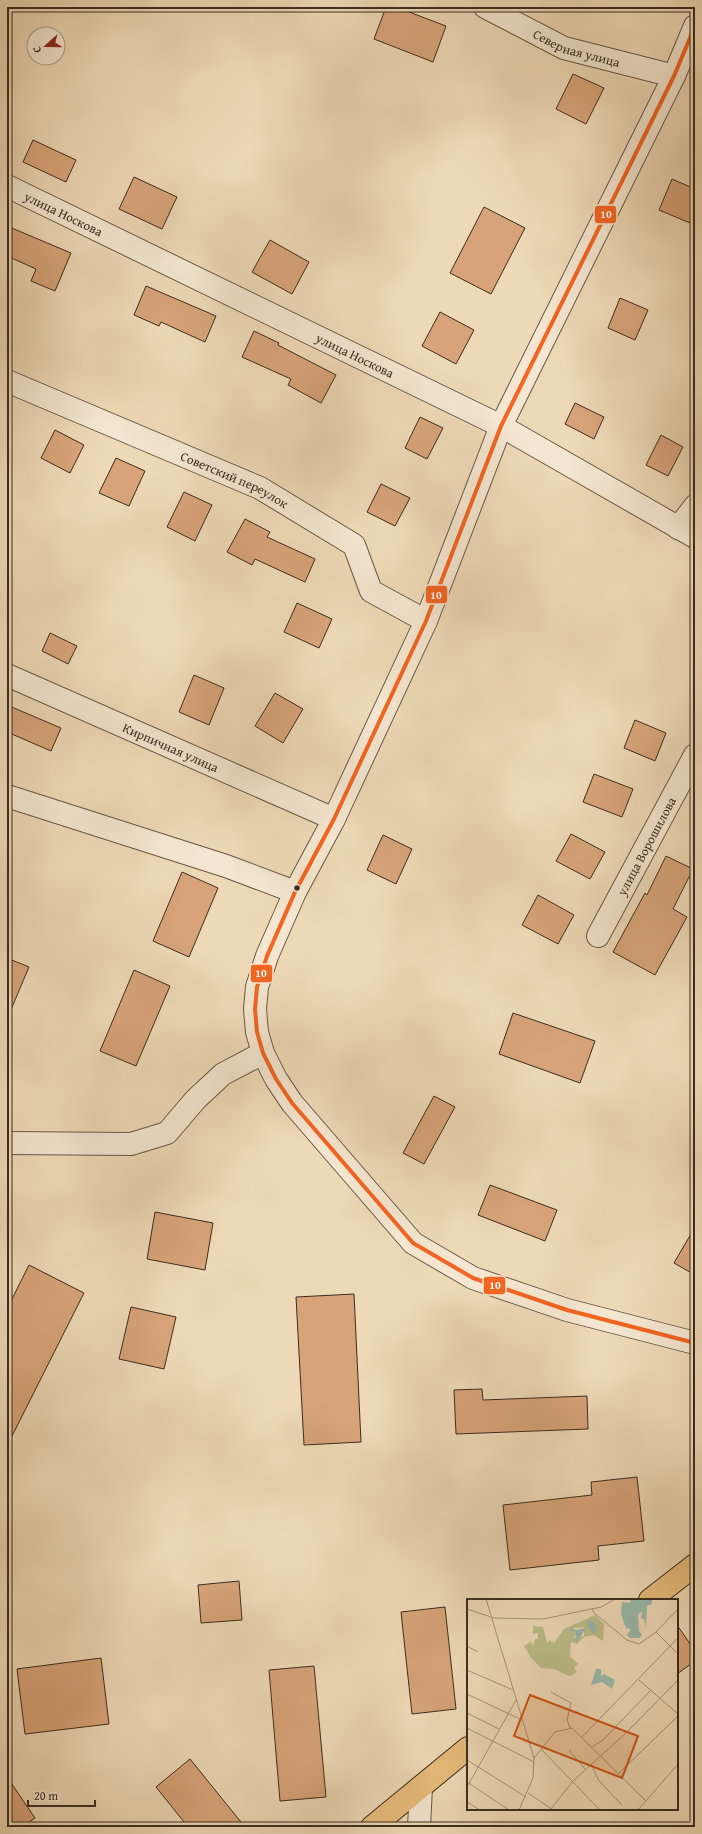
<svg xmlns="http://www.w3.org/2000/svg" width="702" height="1834" font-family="'Gentium Book Plus',serif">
<rect width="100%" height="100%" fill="#eed9b6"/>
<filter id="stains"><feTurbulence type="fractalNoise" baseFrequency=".005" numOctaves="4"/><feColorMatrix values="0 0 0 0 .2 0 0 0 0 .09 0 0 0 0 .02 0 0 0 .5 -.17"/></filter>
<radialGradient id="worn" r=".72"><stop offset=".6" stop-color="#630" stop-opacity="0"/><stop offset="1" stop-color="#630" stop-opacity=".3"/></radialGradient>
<path fill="#d8a379" stroke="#3a2d1f" d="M 386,7 L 396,7 L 446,26 L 433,62 L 374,39 Z
M 573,74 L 604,88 L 586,124 L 556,109 Z
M 33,140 L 76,160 L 66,182 L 23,162 Z
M 134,177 L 177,197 L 162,229 L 119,209 Z
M 672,179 L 695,189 L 695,225 L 659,210 Z
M 484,207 L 525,228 L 491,294 L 450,273 Z
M 7,226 L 71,253 L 55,291 L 31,281 L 36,269 L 7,256 Z
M 270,240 L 309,262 L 292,294 L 252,272 Z
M 146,286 L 216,316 L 205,342 L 161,322 L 159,326 L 134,315 Z
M 620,298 L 648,310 L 635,340 L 608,328 Z
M 440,312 L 474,330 L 456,364 L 422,346 Z
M 254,331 L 279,343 L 278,345 L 336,375 L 321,403 L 288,385 L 291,379 L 242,357 Z
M 575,403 L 604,417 L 594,439 L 565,424 Z
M 420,417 L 443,428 L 427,459 L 405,448 Z
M 55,430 L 84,445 L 70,473 L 41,458 Z
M 661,435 L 683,447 L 668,476 L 646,465 Z
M 116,458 L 145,471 L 129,506 L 99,493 Z
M 381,484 L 410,498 L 395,526 L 367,512 Z
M 184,492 L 212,505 L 195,541 L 167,527 Z
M 245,519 L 270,532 L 267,537 L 315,559 L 305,582 L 255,559 L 252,565 L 227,552 Z
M 297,603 L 332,619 L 319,648 L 284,632 Z
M 50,633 L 77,646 L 68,664 L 42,651 Z
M 194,675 L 224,688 L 209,725 L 179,712 Z
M 275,693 L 303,709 L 283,743 L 255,726 Z
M 7,705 L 61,728 L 51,751 L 7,732 Z
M 635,720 L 666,733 L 655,761 L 624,748 Z
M 594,774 L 633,789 L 622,817 L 583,802 Z
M 571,834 L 605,852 L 590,879 L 556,861 Z
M 383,835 L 412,849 L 396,884 L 367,870 Z
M 666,856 L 693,869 L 673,909 L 687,917 L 655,975 L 613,952 L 645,893 L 647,895 Z
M 182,872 L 218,888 L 189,957 L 153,941 Z
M 538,895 L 574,915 L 558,944 L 522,925 Z
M 7,958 L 29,967 L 7,1019 Z
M 134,970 L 170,986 L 136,1066 L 100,1051 Z
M 513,1013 L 595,1041 L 580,1083 L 499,1054 Z
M 434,1096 L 455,1107 L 424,1164 L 403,1153 Z
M 490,1185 L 557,1210 L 545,1241 L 478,1215 Z
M 155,1212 L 213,1223 L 205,1270 L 147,1259 Z
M 695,1227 L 695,1275 L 674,1263 Z
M 29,1265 L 84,1293 L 7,1446 L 7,1309 Z
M 354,1294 L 361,1442 L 304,1445 L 296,1297 Z
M 131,1307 L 176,1317 L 164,1369 L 119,1359 Z
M 482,1389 L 483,1400 L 587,1396 L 588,1429 L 456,1434 L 454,1390 Z
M 637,1477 L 644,1541 L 598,1546 L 599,1560 L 510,1570 L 503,1505 L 592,1495 L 591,1482 Z
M 239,1581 L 242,1620 L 201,1623 L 198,1585 Z
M 445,1607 L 456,1709 L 412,1714 L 401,1612 Z
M 677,1625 L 695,1651 L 695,1661 L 677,1674 Z
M 101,1658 L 109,1724 L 25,1734 L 17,1669 Z
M 314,1666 L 326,1797 L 280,1801 L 269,1670 Z
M 190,1759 L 245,1827 L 188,1827 L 156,1787 Z
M 7,1777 L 35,1818 L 22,1827 L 7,1827 Z"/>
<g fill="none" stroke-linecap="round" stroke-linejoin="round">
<defs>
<g id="minor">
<path id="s1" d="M 485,7 L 564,48 L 674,76"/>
<path d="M 695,26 L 674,76 L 501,426 L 426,621 L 334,819 L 295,892 L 267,956 L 257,987 L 255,1009 L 257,1032 L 263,1053 L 276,1079 L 292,1103 L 413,1243 L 473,1278 L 567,1310 L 695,1343"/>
<path id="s2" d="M 7,186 L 501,426 L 695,537"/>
<path id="s3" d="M 7,381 L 260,488 L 354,545 L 371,591 L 426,621"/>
<path d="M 678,528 L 695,506"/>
<path id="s4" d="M 7,675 L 334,819"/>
<path d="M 7,796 L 226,866 L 295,892"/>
<path id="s5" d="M 598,936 L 695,755"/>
<path d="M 7,1143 L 131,1144 L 167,1133 L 196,1099 L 223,1074 L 263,1053"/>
<path d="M 419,1827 L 421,1787"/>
</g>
<path id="major" d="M 650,1600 L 695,1565
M 372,1827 L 468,1748"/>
</defs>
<use href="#minor" stroke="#675845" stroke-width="24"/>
<use href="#major" stroke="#3a2d1f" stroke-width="24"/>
<use href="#minor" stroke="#f4e6d0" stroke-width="22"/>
<use href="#major" stroke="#e7bc7b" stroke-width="22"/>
<defs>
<path id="bus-1" d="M 695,26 L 674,76 L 501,426 L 426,621 L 334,819 L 295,892 L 267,956 L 257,987 L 255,1009 L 257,1032 L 263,1053 L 276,1079 L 292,1103 L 413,1243 L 473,1278 L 567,1310 L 695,1343"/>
</defs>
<use href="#bus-1" stroke="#f4e6d0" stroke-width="7"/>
<use href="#bus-1" stroke="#f26522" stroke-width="4"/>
</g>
<circle fill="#3a2d1f" stroke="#f4e6d0" stroke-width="1.5" cx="297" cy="888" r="3.5"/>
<g text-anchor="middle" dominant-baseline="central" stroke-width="4" stroke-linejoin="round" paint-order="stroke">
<g font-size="13" fill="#3a2d1f" stroke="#f4e6d0">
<text stroke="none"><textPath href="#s1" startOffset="101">Северная улица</textPath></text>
<text stroke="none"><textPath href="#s2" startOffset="63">улица Носкова</textPath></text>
<text stroke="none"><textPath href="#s2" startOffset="387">улица Носкова</textPath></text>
<text stroke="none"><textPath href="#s3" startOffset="248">Советский переулок</textPath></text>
<text stroke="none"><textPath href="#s4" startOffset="179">Кирпичная улица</textPath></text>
<text stroke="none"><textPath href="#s5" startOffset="102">улица Ворошилова</textPath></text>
</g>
</g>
<g transform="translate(467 1599)">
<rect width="211" height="211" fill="#eed9b6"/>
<path d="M 128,16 L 137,25 L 136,42 L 127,36 L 117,38 L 110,45 L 104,43 L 103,57 L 111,65 L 107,69 L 110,73 L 106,76 L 102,77 L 87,70 L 74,69 L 64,59 L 57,47 L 63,43 L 66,46 L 68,40 L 71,39 L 71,34 L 66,35 L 66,27 L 76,28 L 80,44 L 83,41 L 87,44 L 97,30 ZM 117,28 L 117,37 L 106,40 L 109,35 L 106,29 Z" fill="#bcbe8b" fill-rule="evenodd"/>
<path d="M 163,0 L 185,0 L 185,5 L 180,7 L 179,28 L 177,20 L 174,19 L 175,13 L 171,15 L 172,32 L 175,36 L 172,39 L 163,39 L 160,36 L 164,30 L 159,29 L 154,15 L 155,3 L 163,4 ZM 122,20 L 128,24 L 130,30 L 127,36 L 120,26 ZM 105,28 L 108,31 L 119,29 L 110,43 L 106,40 L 109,38 L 108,32 L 101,31 ZM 129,70 L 134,70 L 134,77 L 137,75 L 148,81 L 145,90 L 135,83 L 124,86 Z" fill="#99baad"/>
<path fill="none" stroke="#a6947a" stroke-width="1" d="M 19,0 L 67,159 L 66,179 L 52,211M 125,9 L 127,14 L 160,41 L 172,45 L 189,33 L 211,10M 0,10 L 27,19 L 76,20 L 134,8 L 148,0M 189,33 L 211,55M 0,47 L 11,53M 0,71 L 46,91M 172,81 L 211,115M 84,93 L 104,104 L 100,121 L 103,129M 0,95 L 55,121M 0,114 L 32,130M 0,129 L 67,163M 115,138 L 211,39M 125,148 L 136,141 L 184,91M 74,150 L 133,211M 102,151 L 118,170M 67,159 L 88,133 L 105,129 L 179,202M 0,161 L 59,198M 124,165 L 132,182 L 155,206M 151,175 L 211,117M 0,183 L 42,211M 0,188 L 49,101M 61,194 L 86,211M 0,203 L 13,211M 83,211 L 106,182 L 159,134 L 211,81M 171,211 L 211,165"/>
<path fill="#ce520f" fill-opacity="0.15" stroke="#ce520f" stroke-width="2" d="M 63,96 L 171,137 L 155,179 L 47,137 Z"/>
<rect width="211" height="211" fill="none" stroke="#3a2d1f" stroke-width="2"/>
</g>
<g stroke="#f4e6d0" stroke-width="1.5">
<rect x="594" y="205" width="23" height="19" rx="4" fill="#f26522"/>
<rect x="425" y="585" width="23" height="19" rx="4" fill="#f26522"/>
<rect x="250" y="964" width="23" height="19" rx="4" fill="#f26522"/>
<rect x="483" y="1276" width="23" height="19" rx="4" fill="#f26522"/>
</g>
<g font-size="11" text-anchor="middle" font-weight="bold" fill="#fff">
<text x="606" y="218">10</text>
<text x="436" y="599">10</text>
<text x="261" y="977">10</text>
<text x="495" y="1289">10</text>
</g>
<rect width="702" height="1834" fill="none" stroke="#eed9b6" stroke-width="24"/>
<rect x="8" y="8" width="686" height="1818" fill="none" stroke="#3a2d1f" stroke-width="2"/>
<rect x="12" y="12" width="678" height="1810" fill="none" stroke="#3a2d1f"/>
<g transform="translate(46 46) rotate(249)"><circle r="19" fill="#f4e6d0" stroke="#aa9c89"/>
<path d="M0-3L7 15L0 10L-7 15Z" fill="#8f2418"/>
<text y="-6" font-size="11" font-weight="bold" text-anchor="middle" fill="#3a2d1f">С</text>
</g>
<path d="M28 1800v6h67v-6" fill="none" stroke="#3a2d1f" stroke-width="2"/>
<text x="34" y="1800" font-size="12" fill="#3a2d1f" stroke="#f4e6d0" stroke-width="3" paint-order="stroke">20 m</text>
<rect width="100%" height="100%" filter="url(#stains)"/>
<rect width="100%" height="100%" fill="url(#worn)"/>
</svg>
